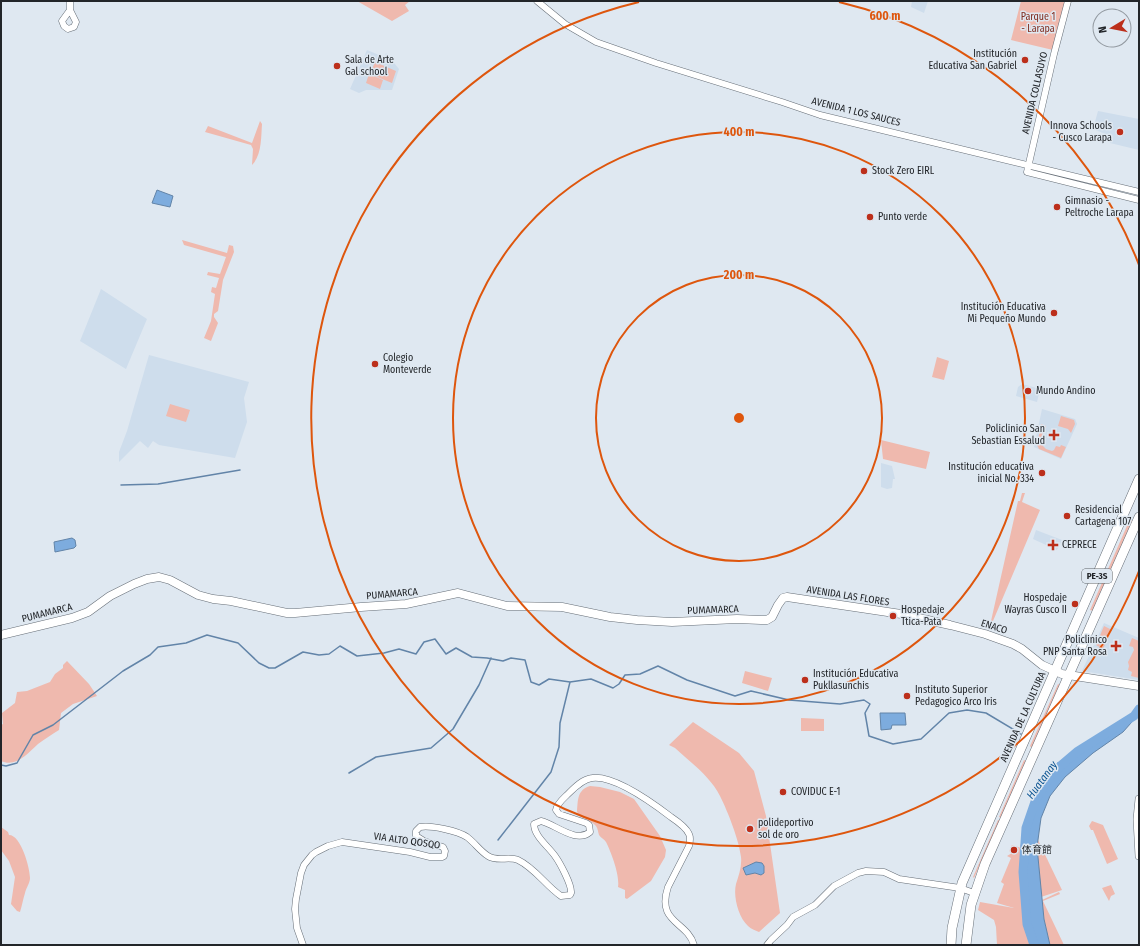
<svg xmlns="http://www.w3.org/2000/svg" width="1140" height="946" font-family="'Fira Sans Condensed','Noto Sans SC',sans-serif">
<rect width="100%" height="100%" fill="#dfe8f1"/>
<path fill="#ceddec" d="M 912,1 L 928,1 L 924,13 L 911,7 Z
M 367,50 L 384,57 L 386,53 L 399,69 L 392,90 L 366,90 L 359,93 L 350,89 Z
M 1098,111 L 1139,119 L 1139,150 L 1110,143 L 1108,135 L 1093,129 Z
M 101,289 L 147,319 L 126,369 L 80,341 Z
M 149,355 L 249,382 L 244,398 L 247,422 L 235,458 L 159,445 L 153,441 L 148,448 L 140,441 L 119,462 L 119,452 L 127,431 Z
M 1022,384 L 1040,389 L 1037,402 L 1016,396 L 1018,387 Z
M 1042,409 L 1075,419 L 1077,424 L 1061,459 L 1034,447 Z
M 881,463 L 892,466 L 895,479 L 893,479 L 892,488 L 887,489 L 881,487 Z
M 1036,530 L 1062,540 L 1057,550 L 1033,539 Z
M 1104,623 L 1139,638 L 1139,680 L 1082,671 Z"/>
<path fill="#efb9ae" d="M 357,1 L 410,1 L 405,5 L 409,11 L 392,21 Z
M 1021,1 L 1066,1 L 1053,50 L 1011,40 Z
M 375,62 L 396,71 L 392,83 L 370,74 Z
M 369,74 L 383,80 L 380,89 L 366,83 Z
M 260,121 L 262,124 C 261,137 262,155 252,165 L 253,149 L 251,145 L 205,132 L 208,126 L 252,143 Z
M 182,240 L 227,253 L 229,245 L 233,246 L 234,252 L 223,280 L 218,311 L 214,314 L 214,317 L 218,323 L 211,341 L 204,338 L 211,321 L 215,294 L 211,292 L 212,287 L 216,288 L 219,278 L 207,275 L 208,272 L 220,274 L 226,257 L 184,245 Z
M 937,357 L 949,361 L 944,380 L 932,377 Z
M 170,404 L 190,410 L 186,422 L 166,416 Z
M 1061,416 L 1074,420 L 1075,424 L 1071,433 L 1068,429 L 1058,426 Z
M 1041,424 L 1046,426 L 1039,442 L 1046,449 L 1052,451 L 1054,450 L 1056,446 L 1060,447 L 1061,445 L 1066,447 L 1061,458 L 1039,449 L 1037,445 Z
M 881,440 L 930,452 L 926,469 L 883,459 Z
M 1022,493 L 1025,493 L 1022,502 L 1040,510 L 993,621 L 991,621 L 1018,501 L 1020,501 Z
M 1130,519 L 1133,521 L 1093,611 L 1090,610 Z
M 1104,626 L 1112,630 L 1103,649 L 1096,645 Z
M 1132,638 L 1139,641 L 1139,678 L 1131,676 L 1132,672 L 1128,670 L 1129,666 L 1128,662 L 1134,650 L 1133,647 L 1129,646 Z
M 67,661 L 89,684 L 97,696 L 73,704 L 61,713 L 59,730 C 52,734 45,739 38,744 C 28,753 16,768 1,761 L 1,725 L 3,724 L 2,713 L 15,703 L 17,692 L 27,691 L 50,682 L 55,674 L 63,668 L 63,665 Z
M 745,671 L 772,678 L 768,691 L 742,683 Z
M 1058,684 L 1060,685 L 1032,748 L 1030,746 Z
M 801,718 L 824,719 L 824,731 L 801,731 Z
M 693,722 L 739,753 L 754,771 L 766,816 L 780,913 L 759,932 C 755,930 751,929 748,926 C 738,917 733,896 736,884 C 739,875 742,866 741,857 C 739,840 728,812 720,796 C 710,776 691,763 675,748 L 669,745 Z
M 1024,760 L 1026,761 L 1001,818 L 999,817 Z
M 590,786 L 600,787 L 620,792 L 634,799 L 660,836 L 666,850 L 665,857 L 651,881 L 627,899 L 625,898 L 625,890 L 618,887 C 620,875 611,852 606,842 C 604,839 601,838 599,835 C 598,832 598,829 596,826 C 590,819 581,819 577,812 C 578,800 577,790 590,786 Z
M 998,820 L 1000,820 L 974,878 L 973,877 Z
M 1092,821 L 1103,825 L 1118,859 L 1107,864 L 1093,830 L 1091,830 L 1089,826 Z
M 1,827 L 8,832 L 9,835 C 21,835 30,868 30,878 C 30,883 26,888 25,893 C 23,899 22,906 20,912 L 17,911 L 11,904 L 15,877 L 9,861 L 1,850 Z
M 1026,833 C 1023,871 1022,909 1034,945 L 997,945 L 996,927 L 994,920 L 978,910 L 980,902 L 1014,908 L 997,903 L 1004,884 L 1001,882 L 1011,858 L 1007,856 L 1012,853 L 1009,851 L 1012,845 L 1021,848 L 1020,846 Z
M 1038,840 L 1062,890 L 1041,897 L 1037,847 Z
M 1111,885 L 1115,894 L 1111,896 L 1109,901 L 1102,888 Z
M 1059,892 L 1060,894 L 1043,901 L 1064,945 L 1050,945 L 1044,919 L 1042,900 Z"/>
<path fill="#7dacde" stroke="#6284a8" d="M 157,190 L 173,196 L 170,207 L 152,203 Z
M 72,538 L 75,540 L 76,546 L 74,548 L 55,552 L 54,542 Z
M 1139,709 L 1139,714 L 1123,732 L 1093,753 L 1065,777 L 1050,796 L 1041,818 L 1037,847 L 1044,919 L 1050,945 L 1034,945 L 1027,924 L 1023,872 L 1026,828 L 1036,799 L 1052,773 L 1078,751 L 1134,716 Z
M 880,713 L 905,713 L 906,725 L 892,725 L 891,729 L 881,730 Z
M 756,862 L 762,863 L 764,866 L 764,873 L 761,875 L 755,873 L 746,875 L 743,868 Z"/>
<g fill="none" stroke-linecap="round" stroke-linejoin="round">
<path stroke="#6284a8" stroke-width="1.5" d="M 121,485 L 158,484 L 240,470
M 1058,763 L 1062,767
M 1,765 L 6,766 L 17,763 L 33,735 L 53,725 L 123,671 L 150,655 L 158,647 L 186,643 L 207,635 L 238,643 L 259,663 L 269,668 L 275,668 L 303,652 L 319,655 L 329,654 L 340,646 L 357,656 L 384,653 L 399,649 L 416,654 L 424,642 L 435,639 L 446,654 L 456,648 L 472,657 L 487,658 L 503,661 L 511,658 L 525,660 L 531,682 L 539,685 L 549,679 L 570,682 L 591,679 L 613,688 L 619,684 L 625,675 L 640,674 L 658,666 L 687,680 L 735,696 L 751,691 L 789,700 L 840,704 L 864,700 L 870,704 L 865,713 L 869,736 L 893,744 L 921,739 L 949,713 L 967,710 L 986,713 L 1021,734
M 349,773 L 376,757 L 431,748 L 453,729 L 479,685 L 491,658
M 498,840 L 551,772 L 559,747 L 560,723 L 570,682"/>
<path stroke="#7dacde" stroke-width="9" d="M 1034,945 L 1027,924 L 1023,872 L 1026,828 L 1036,799 L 1052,773 L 1078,751 L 1134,716 L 1139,709"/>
<defs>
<path id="tertiary" d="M 537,1 L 565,24 L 596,42 L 656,63 L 782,102 L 820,115 L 1139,192
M 1068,1 L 1054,54 L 1027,172 L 1139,200
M 70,10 L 62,21 L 64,26 L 68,29 L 74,27 L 76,22 L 70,10 L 70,1
M 303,945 L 297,928 L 295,909 L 296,899 L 301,873 L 304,865 L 312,855 L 316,852 L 328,846 L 342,842 L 410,852 L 430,857 L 442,857 L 444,856 L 445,851 L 443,847 L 424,841 L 416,836 L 416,831 L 420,827 C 431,825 458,831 467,837 C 475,843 480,851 488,856 C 497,862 509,856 518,860 C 535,868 546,886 561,896 L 570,895 L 571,893 C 572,885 560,863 555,856 C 548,846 534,836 534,824 L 541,821 C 555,824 576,844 590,832 L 589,825 L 586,823 L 559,814 L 556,810 C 557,803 564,798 569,793 C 575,787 583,779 592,778 C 614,775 654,804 671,817 C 677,821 686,827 689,834 C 691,838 690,842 689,846 L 668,887 C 656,923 687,921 694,945
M 767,945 L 771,940 L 787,925 L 793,917 L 815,905 L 834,886 L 858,873 L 866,871 L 884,872 L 899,879 L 960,888 L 974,893"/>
<path id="secondary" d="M 1139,799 L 1137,819 L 1139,856"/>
<path id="primary" d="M 1,635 L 72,618 L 88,612 L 110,596 L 134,584 L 147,579 L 159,577 L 170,580 L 198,595 L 213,599 L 231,601 L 287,613 L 295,613 L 361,607 L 406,604 L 458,593 L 507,606 L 562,607 L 610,617 L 637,620 L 672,622 L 737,619 L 761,620 L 767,620 L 772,617 L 778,605 L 783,598 L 787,597 L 901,614 L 950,625 L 985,634 L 1013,644 L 1022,649 L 1042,665 L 1062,674 L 1139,686"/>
<path id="trunk" d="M 951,945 L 952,928 L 962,883 L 1139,479
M 966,945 L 971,905 L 985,864 L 1139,517"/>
</defs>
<use href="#tertiary" stroke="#666e77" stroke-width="7"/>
<use href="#secondary" stroke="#666e77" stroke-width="8"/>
<use href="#primary" stroke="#666e77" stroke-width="9"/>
<use href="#trunk" stroke="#666e77" stroke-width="10"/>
<use href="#tertiary" stroke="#fff" stroke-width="6"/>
<use href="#secondary" stroke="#fff" stroke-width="7"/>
<use href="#primary" stroke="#fff" stroke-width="8"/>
<use href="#trunk" stroke="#fff" stroke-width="9"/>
</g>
<g fill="none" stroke="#de560d" stroke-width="2">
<circle cx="739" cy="418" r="143"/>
<circle cx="739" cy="418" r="286"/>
<path d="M1139 571A428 428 0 1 1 639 2M839 2A428 428 0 0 1 1139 265"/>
</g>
<g fill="#bc2f1b" stroke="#dfe8f1" stroke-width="1.5">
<circle cx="1025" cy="60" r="4"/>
<circle cx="337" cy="66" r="4"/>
<circle cx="1120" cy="132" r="4"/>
<circle cx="864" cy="171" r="4"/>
<circle cx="1057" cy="207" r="4"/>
<circle cx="870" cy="217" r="4"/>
<circle cx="1054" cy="313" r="4"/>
<circle cx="375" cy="364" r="4"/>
<circle cx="1028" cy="391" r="4"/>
<path d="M1052 429h4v4h4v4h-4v4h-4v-4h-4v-4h4z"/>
<circle cx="1042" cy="473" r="4"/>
<circle cx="1067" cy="516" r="4"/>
<path d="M1051 539h4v4h4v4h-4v4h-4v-4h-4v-4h4z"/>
<circle cx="1075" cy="604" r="4"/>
<circle cx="893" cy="616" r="4"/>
<path d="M1114 640h4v4h4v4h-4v4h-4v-4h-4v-4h4z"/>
<circle cx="805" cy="680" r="4"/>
<circle cx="907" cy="696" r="4"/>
<circle cx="783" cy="792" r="4"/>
<circle cx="750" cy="829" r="4"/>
<circle cx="1014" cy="850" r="4"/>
</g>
<g text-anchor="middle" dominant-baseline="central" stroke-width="3" stroke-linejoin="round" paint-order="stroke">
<rect fill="#dfe8f1" stroke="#5b6065" stroke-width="1" x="1082" y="569" width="30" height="14" rx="3"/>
<g font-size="9" font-weight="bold" fill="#222529">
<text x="1097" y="576">PE-3S</text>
</g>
<g font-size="10" fill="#802c1f" stroke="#dfe8f1">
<text x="1038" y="17">Parque 1<tspan x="1038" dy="12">- Larapa</tspan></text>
</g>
<g font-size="10" fill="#222529" stroke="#dfe8f1" text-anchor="start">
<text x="1017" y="54" text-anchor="end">Institución<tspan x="1017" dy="12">Educativa San Gabriel</tspan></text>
<text x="345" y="60">Sala de Arte<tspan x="345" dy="12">Gal school</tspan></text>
<text x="1112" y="126" text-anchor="end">Innova Schools<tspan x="1112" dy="12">- Cusco Larapa</tspan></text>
<text x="872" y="171">Stock Zero EIRL</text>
<text x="1065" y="201">Gimnasio -<tspan x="1065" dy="12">Peltroche Larapa</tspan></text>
<text x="878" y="217">Punto verde</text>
<text x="1046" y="307" text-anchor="end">Institución Educativa<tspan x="1046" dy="12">Mi Pequeño Mundo</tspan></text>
<text x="383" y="358">Colegio<tspan x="383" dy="12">Monteverde</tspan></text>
<text x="1036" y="391">Mundo Andino</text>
<text x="1045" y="429" text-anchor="end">Policlinico San<tspan x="1045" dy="12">Sebastian Essalud</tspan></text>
<text x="1034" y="467" text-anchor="end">Institución educativa<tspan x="1034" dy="12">inicial No. 334</tspan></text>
<text x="1075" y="510">Residencial<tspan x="1075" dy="12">Cartagena 107</tspan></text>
<text x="1062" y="545">CEPRECE</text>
<text x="1067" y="598" text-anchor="end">Hospedaje<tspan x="1067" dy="12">Wayras Cusco II</tspan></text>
<text x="901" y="610">Hospedaje<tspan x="901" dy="12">Ttica-Pata</tspan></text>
<text x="1107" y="640" text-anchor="end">Policlinico<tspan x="1107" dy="12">PNP Santa Rosa</tspan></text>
<text x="813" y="674">Institución Educativa<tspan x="813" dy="12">Pukllasunchis</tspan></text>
<text x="915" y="690">Instituto Superior<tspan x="915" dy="12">Pedagogico Arco Iris</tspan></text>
<text x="791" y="792">COVIDUC E-1</text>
<text x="758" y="823">polideportivo<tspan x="758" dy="12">sol de oro</tspan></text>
<text x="1022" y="850">体育館</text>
</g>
<g font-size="10" fill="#222529" stroke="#dfe8f1">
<text transform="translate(1035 93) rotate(-77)">AVENIDA COLLASUYO</text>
<text transform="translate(856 112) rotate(14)">AVENIDA 1 LOS SAUCES</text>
<text transform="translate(392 594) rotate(-5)">PUMAMARCA</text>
<text transform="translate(848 596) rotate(9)">AVENIDA LAS FLORES</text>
<text transform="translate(713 610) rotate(-2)">PUMAMARCA</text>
<text transform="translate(47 613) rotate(-14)">PUMAMARCA</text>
<text transform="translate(994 627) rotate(18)">ENACO</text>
<text transform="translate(1023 717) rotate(-66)">AVENIDA DE LA CULTURA</text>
<text transform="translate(407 841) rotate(8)">VIA ALTO QOSQO</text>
</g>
<g font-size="11" font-style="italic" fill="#0d5592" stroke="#dfe8f1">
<text transform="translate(1042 780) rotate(-54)">Huatanay</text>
</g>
</g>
<circle cx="739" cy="418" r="6" fill="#de560d" stroke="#dfe8f1" stroke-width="2"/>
<g font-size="12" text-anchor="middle" font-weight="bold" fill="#de560d" stroke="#dfe8f1" stroke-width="3" stroke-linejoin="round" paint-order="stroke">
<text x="885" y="20">600 m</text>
<text x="739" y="136">400 m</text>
<text x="739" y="279">200 m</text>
</g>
<rect width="1140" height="946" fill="none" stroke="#222529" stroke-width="4"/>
<g transform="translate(1112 28) rotate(260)"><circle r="19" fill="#dfe8f1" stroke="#939aa1"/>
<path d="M0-3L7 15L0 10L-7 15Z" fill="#bc2f1b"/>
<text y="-6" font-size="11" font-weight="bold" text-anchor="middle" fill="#222529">N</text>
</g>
</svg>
